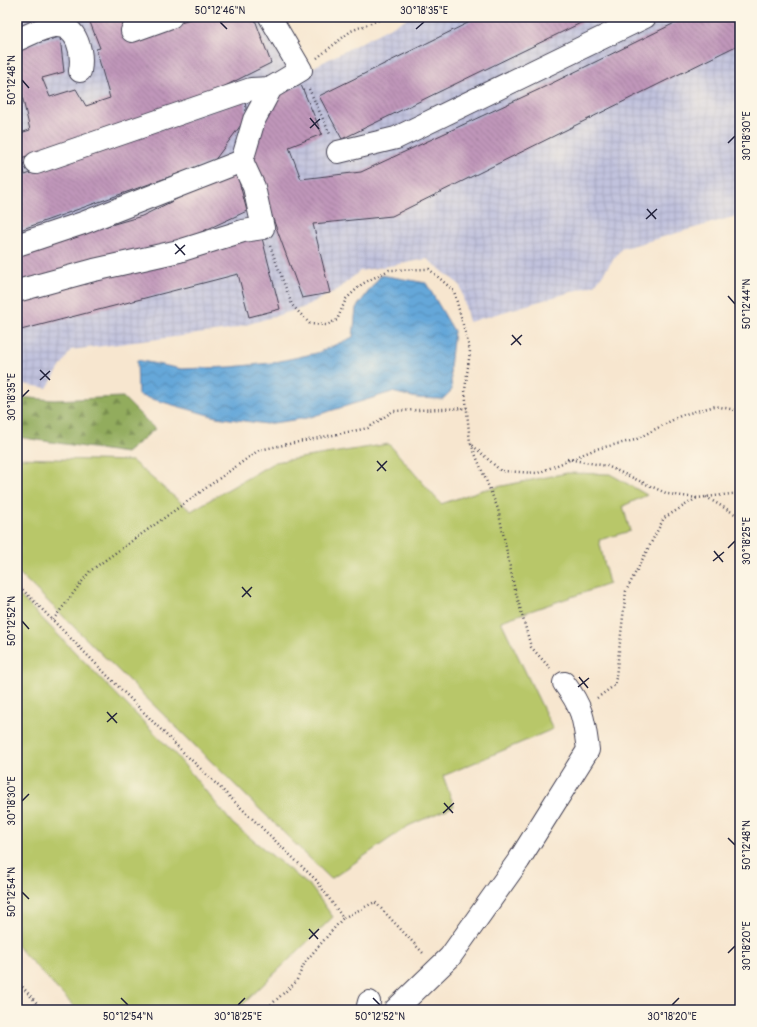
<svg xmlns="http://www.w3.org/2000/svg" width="757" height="1027" font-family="Pangolin,sans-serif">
<defs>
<pattern id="industrial-grid" width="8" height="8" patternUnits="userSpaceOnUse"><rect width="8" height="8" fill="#c1c2dd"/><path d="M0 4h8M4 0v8" fill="none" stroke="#a6a6bf"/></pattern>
<pattern id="forest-firs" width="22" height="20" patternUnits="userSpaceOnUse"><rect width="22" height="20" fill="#92ac5d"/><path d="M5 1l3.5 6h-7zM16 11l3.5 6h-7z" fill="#778c4e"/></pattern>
<pattern id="water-waves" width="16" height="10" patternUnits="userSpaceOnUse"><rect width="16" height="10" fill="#65a7d9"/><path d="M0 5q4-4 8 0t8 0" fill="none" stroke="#5388b1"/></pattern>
<pattern id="building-back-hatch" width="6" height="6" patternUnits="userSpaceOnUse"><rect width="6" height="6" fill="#c096ba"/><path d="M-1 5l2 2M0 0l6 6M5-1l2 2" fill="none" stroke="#9c7a98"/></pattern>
</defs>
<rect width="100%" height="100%" fill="#fcf5e5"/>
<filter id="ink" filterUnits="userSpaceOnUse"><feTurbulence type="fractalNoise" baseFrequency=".025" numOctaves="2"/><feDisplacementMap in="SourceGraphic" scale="8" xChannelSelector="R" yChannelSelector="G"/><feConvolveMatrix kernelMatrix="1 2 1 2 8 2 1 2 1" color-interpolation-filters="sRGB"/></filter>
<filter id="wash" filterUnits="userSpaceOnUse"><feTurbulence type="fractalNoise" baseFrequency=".012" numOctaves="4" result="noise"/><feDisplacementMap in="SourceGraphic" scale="16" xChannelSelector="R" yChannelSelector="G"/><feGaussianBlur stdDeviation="0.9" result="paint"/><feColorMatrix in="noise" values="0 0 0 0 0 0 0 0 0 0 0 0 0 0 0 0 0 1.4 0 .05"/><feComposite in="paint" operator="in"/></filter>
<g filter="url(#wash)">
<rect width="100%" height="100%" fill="#f7e6cf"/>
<path fill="url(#industrial-grid)" d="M 38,17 L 279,17 L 306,71 L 410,17 L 740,17 L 740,215 L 621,249 L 595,285 L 469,322 L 460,285 L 427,259 L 360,271 L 337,290 L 302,308 L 229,330 L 71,350 L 47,388 L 17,383 L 17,19 Z"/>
<path fill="#b8c769" stroke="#6d7452" d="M 389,444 L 441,504 L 482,490 L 567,473 L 610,474 L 647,495 L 623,506 L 630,531 L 599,540 L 609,584 L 501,621 L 553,729 L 443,776 L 454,806 L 408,826 L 331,879 L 17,571 L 17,458 L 132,461 L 191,511 L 275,462 Z
M 17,593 L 176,755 L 233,824 L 311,887 L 333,917 L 237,1010 L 77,1010 L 17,946 Z"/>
<path fill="url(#forest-firs)" stroke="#5a674c" d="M 17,397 L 54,400 L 123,397 L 155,429 L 126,453 L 17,437 Z"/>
<path fill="url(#water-waves)" stroke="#44648a" d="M 381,275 L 426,283 L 454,331 L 450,368 L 452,390 L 443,399 L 417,398 L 392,392 L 307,418 L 266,424 L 216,417 L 138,395 L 137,360 L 182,369 L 230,367 L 271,363 L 317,353 L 353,337 L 356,308 Z"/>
<g id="blocks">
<path fill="url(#building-back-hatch)" d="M 88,17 L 152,17 L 121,29 L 125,40 L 196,17 L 254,17 L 271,63 L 193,102 L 21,158 L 25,175 L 245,100 L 247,117 L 214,161 L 17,231 L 17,134 L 30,130 L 17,74 L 17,48 L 60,37 L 64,72 L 42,78 L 50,97 L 76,89 L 86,106 L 110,98 L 96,49 L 100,48 Z
M 480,17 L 593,17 L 342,139 L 319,96 Z
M 687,17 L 740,17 L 740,44 L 392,216 L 313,224 L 330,293 L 302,298 L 250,156 L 275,96 L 301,85 L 322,134 L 289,147 L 301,179 L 361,172 L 538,90 Z
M 236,170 L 247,211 L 186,239 L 17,283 L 17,252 L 142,216 Z
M 261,234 L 280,309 L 249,317 L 238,274 L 17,331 L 17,297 Z"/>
</g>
</g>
<g filter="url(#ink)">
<use href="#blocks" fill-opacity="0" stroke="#423f51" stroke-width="1"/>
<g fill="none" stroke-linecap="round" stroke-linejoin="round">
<defs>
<path id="minor" d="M 132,31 L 171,17
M 17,40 C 29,35 42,27 55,26 C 78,24 83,54 80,71
M 338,152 L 396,138 L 645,17
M 36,163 L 251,89 L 271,88
M 17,245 L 83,223 L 242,161
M 17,291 L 94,270 L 179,251 L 243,231 L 263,228 L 254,187 L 242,161 L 254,120 L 271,88 L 301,70 L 270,17
M 367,1010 L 369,1002
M 395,1010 L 450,957 L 519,860 L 588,750 C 584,720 583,708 564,683"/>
</defs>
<use href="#minor" stroke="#423f51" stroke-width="24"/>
<path stroke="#423f51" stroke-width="2.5" stroke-dasharray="1 3" stroke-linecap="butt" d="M 317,58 L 351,31 L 386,17
M 309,89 L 330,134
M 270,246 L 292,305 L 310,324 L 326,325 L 337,320 L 346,299 L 362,284 L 389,270 L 429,269 L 454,291 L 470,351 L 465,390 L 470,443 L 501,471 L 538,473 L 596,449 L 635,440 L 682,415 L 715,406 L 740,411
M 471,444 L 498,509 L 514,586 L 531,647 L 550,668
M 567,459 L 607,466 L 668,494 L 697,498 L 740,493
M 706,497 L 740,517
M 17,584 L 182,751 L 316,880 L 343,918 L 375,902 L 423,953
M 53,620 L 90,571 L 259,450 L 368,428 L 393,411 L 467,408
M 597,698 L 615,685 L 626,591 L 664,518 L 697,498
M 17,981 L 43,1010
M 265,1010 L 296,982 L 305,962 L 343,918"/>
<use href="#minor" stroke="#fff" stroke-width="22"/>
</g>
</g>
<path fill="none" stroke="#22223b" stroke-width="1.5" d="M 220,22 L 227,29M 416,29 L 424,22M 22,80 L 29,88M 310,118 L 319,129M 310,128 L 320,119M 728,143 L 735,136M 647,209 L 656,219M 646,219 L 657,209M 175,244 L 185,255M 175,254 L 185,245M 728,296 L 735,304M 512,335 L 521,345M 511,345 L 522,335M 40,370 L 50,380M 40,380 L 50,371M 22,397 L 29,390M 377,461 L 386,471M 377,471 L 387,461M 728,548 L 735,541M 714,551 L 723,562M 713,561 L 724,552M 242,587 L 251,597M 242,597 L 252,587M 22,621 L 29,629M 579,677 L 588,688M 578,687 L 589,678M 107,712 L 117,723M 107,722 L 117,713M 22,801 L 29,794M 444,803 L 453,813M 443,813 L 454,803M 728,838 L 735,845M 22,892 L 29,899M 309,929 L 318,939M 309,939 L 319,929M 728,953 L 735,946M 121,998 L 128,1005M 373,998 L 380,1005M 238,1005 L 245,998M 672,1005 L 679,998"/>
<rect width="757" height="1027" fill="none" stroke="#fcf5e5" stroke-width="44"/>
<rect x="22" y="22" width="713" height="983" fill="none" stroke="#22223b" stroke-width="1.5"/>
<g font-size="10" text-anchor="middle" fill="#22223b">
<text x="220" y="14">50°12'46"N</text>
<text x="424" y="14">30°18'35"E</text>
<text transform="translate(11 80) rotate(-90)" y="4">50°12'48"N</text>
<text transform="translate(746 136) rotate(-90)" y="4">30°18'30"E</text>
<text transform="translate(746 304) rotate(-90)" y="4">50°12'44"N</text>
<text transform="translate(11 397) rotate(-90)" y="4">30°18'35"E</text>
<text transform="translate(746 541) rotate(-90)" y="4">30°18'25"E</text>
<text transform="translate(11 621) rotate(-90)" y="4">50°12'52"N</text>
<text transform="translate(11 801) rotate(-90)" y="4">30°18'30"E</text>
<text transform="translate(746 845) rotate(-90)" y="4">50°12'48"N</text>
<text transform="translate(11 892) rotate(-90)" y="4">50°12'54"N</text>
<text transform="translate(746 946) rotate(-90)" y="4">30°18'20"E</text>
<text x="128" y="1020">50°12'54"N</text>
<text x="238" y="1020">30°18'25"E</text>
<text x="380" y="1020">50°12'52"N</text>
<text x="672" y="1020">30°18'20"E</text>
</g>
</svg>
